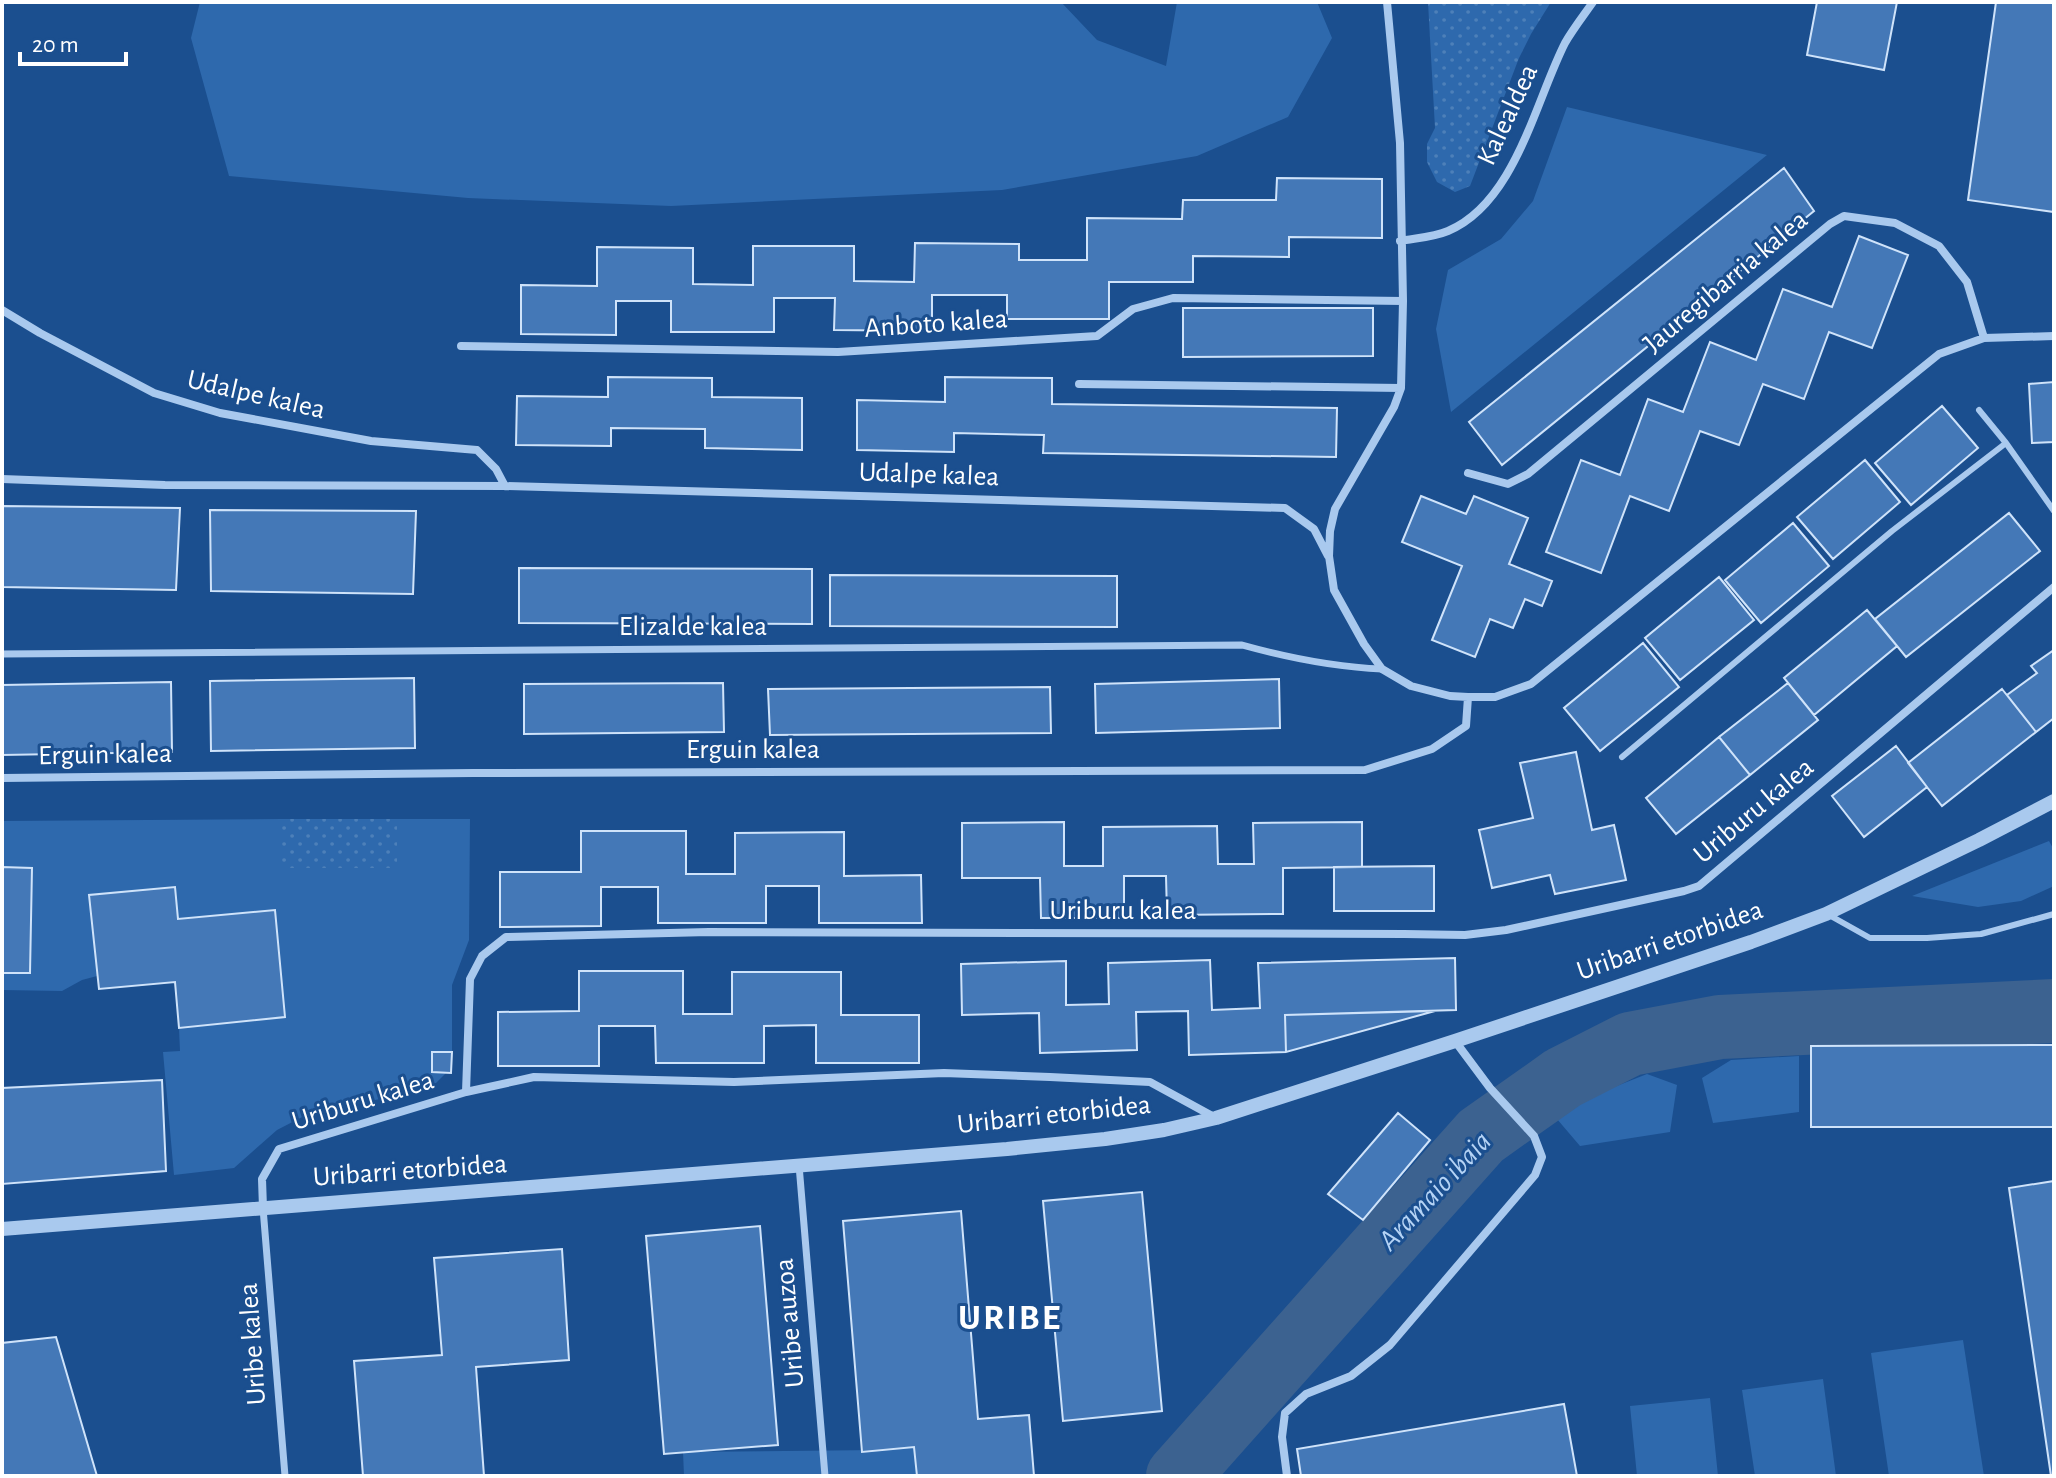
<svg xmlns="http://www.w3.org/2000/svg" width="2056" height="1478" font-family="'Alegreya Sans',sans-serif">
<defs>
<pattern id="park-dots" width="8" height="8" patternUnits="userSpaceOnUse" patternTransform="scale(2)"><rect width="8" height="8" fill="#2e69ad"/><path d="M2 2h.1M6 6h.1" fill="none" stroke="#4d80b9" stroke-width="1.8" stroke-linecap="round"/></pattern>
</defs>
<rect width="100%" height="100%" fill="#1b4f8f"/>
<path fill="#2e69ad" d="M 200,2 L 1061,2 L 1097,40 L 1166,66 L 1177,2 L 1317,2 L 1332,38 L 1288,117 L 1197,156 L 1002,190 L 671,206 L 468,198 L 229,176 L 191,38 Z
M 1567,107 L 1767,155 L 1451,412 L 1436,329 L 1448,270 L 1501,239 L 1533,201 Z
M 282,819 L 283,868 L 397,868 L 397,819 L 470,819 L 469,940 L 452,985 L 452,1067 L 430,1089 L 310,1113 L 277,1130 L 234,1168 L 174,1175 L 163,1052 L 180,1051 L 179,1028 L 285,1017 L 275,910 L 178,919 L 175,887 L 90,895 L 97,976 L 82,980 L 62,991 L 2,990 L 2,821 Z
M 2049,841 L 2054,850 L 2054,886 L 2021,901 L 1978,907 L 1912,896 Z
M 1799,1056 L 1799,1112 L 1713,1123 L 1702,1078 L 1731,1060 Z
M 1647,1074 L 1677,1085 L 1670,1132 L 1580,1146 L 1551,1112 Z
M 1963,1340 L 1984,1476 L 1889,1476 L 1871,1353 Z
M 1823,1379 L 1836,1476 L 1755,1476 L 1742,1390 Z
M 1710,1398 L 1718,1476 L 1637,1476 L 1630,1406 Z
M 914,1447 L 917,1476 L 684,1476 L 683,1452 L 878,1450 Z"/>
<path fill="url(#park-dots)" d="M 1428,2 L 1551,2 L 1531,34 L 1519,58 L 1470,186 L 1455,192 L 1437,182 L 1427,162 L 1427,144 L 1435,128 Z
M 282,819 L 397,819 L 397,868 L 282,868 Z"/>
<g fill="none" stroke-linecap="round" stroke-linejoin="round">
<path stroke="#3c6290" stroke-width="64" d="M 1178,1476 L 1481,1136 L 1563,1078 L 1630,1044 L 1720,1027 L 2054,1011"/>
</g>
<path fill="#4478b7" stroke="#cfe3fa" stroke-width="2" d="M 1817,2 L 1897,2 L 1884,70 L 1807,55 Z
M 1996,2 L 2054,2 L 2054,212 L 1968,200 Z
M 1784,168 L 1814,211 L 1502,465 L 1469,422 Z
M 1277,178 L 1382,179 L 1382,238 L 1289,237 L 1289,257 L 1193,256 L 1193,282 L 1109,282 L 1109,319 L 1007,319 L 1007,295 L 932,295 L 932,331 L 834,330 L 835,298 L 774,298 L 774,332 L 671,332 L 671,301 L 616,301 L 616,335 L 521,334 L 521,285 L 597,286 L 597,247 L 693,248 L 693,284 L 753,285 L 753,246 L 854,246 L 854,281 L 914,282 L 915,243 L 1019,244 L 1019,260 L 1087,260 L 1087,218 L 1182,219 L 1183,200 L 1276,200 Z
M 1859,236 L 1908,255 L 1872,348 L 1829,332 L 1804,399 L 1763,384 L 1739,445 L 1700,431 L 1669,511 L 1630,496 L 1601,573 L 1546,552 L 1581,460 L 1620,475 L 1648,399 L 1683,412 L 1710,342 L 1756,360 L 1783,289 L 1832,307 Z
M 1183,308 L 1373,308 L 1373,356 L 1183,357 Z
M 608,377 L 712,378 L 712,397 L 802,398 L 802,450 L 705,448 L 705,429 L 611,428 L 611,446 L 516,445 L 517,396 L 608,397 Z
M 945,377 L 1052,378 L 1052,404 L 1337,408 L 1336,457 L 1043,453 L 1044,435 L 954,433 L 954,452 L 857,450 L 857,400 L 945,402 Z
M 2054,382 L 2054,442 L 2032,443 L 2029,384 Z
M 1942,406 L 1978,448 L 1911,505 L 1875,463 Z
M 1865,460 L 1900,502 L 1833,559 L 1797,517 Z
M 1421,496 L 1466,514 L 1474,496 L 1528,518 L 1509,564 L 1552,581 L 1542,606 L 1525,599 L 1513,628 L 1490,619 L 1475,657 L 1432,640 L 1462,566 L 1402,542 Z
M 2,506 L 180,508 L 176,590 L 2,587 Z
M 210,510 L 416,511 L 413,594 L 211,591 Z
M 2009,513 L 2040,551 L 1906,657 L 1875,619 Z
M 1793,523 L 1829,566 L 1761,623 L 1725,580 Z
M 519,568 L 812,569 L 812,624 L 519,623 Z
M 830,575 L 1117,576 L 1117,627 L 830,626 Z
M 1719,577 L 1754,620 L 1680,680 L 1645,638 Z
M 1867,610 L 1897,646 L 1814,715 L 1784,678 Z
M 1643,643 L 1679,687 L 1600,751 L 1564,708 Z
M 2054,650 L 2054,718 L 2036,732 L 2007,695 L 2037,673 L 2031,666 Z
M 414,678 L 415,748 L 211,751 L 210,681 Z
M 1279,679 L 1280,728 L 1096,733 L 1095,684 Z
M 171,682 L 172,752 L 2,755 L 2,685 Z
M 723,683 L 724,732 L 524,734 L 524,684 Z
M 1788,683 L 1818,720 L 1750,775 L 1719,737 Z
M 1050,687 L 1051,733 L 770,735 L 768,689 Z
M 2002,689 L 2036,732 L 1942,806 L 1908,763 Z
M 1719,737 L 1750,775 L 1676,834 L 1646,798 Z
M 1896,746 L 1927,787 L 1864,837 L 1832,796 Z
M 1576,752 L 1592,830 L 1614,825 L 1626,880 L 1555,894 L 1550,875 L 1492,888 L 1479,830 L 1533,818 L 1520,763 Z
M 1064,822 L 1064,866 L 1103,866 L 1103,827 L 1217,826 L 1218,864 L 1254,864 L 1253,823 L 1362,822 L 1362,867 L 1283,868 L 1283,914 L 1167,915 L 1166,876 L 1124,876 L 1124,918 L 1041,918 L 1040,878 L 962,878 L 962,823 Z
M 581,831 L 686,831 L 686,874 L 735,874 L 735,833 L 844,832 L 844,876 L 921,875 L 922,923 L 819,923 L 819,886 L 766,886 L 766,923 L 658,923 L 658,887 L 601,887 L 601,926 L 500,927 L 500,872 L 581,872 Z
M 1434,866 L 1434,911 L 1334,911 L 1334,867 Z
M 2,867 L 32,868 L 30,973 L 2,973 Z
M 175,887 L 178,919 L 275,910 L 285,1017 L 179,1028 L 175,982 L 99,989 L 89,895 Z
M 1455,958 L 1456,1010 L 1285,1015 L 1286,1052 L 1189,1055 L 1188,1011 L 1136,1012 L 1137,1050 L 1040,1053 L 1039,1013 L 962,1015 L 961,964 L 1066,961 L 1066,1005 L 1109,1004 L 1108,963 L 1210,960 L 1212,1010 L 1260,1008 L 1258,963 Z
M 579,971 L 683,971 L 683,1014 L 732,1014 L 732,972 L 841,972 L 841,1015 L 919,1015 L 919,1063 L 816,1063 L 816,1025 L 764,1026 L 764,1063 L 656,1063 L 655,1026 L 599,1026 L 599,1066 L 498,1066 L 498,1012 L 579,1011 Z
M 1435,1011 L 1286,1052 L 1285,1015 Z
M 2054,1045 L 2054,1127 L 1811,1127 L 1811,1046 Z
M 432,1052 L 452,1052 L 451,1073 L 432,1072 Z
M 162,1080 L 166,1171 L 2,1184 L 2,1088 Z
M 1398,1113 L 1430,1140 L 1363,1220 L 1328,1194 Z
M 2054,1181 L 2054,1476 L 2051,1476 L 2009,1188 Z
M 1142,1192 L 1162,1411 L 1063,1421 L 1043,1201 Z
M 961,1211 L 978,1419 L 1029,1415 L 1034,1476 L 917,1476 L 914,1447 L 862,1452 L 843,1221 Z
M 760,1226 L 778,1445 L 664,1454 L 646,1236 Z
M 562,1249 L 569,1360 L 476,1367 L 484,1476 L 363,1476 L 354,1361 L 442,1355 L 434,1258 Z
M 56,1337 L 97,1476 L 2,1476 L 2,1343 Z
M 1564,1404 L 1577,1476 L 1301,1476 L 1297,1449 Z"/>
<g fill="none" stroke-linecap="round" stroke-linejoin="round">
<path stroke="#a9c9ee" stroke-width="6" d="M 1979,410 L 2006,443 L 2054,511
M 1622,757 L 1892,531 L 2006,443
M 1829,915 L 1870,938 L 1927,938 L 1981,934 L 2054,914"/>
<path stroke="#a9c9ee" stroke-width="7" d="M 2,654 L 1242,645 C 1289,658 1333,667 1382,669
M 799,1165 L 825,1476
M 263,1208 L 285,1476"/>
<path stroke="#a9c9ee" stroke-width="8" d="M 1387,2 L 1400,143 L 1403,301 L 1401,388 L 1394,407 L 1335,509 L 1330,531 L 1329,556 L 1334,590 L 1364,644 L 1382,669 L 1411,686 L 1450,696 L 1468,697 L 1495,697 L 1531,684 L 1939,354 L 1984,338 L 2054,336
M 1400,241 C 1416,238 1434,237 1448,231 C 1515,203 1535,102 1565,43 C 1573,29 1584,15 1593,2
M 2,310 L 40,333 L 154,393 L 220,413 L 371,441 L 477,450 L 496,469 L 505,486
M 461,346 L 838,352 L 1097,336 L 1133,309 L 1173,298 L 1403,301
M 1079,384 L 1401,388
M 1468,473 L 1508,484 L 1528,474 L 1830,224 L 1844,216 L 1895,223 L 1939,246 L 1967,282 L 1984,338
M 2,479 L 165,485 L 505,486 L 1285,508 L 1314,529 L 1328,556
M 2,778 L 473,773 L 1365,770 L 1432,749 L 1466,726 L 1468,697
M 466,1092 L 534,1077 L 734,1082 L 944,1073 L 1050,1077 L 1150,1082 L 1216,1118
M 263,1208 L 262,1179 L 279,1149 L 466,1092 L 470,979 L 482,956 L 506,937 L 709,932 L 1404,934 L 1465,935 L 1506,930 L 1684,891 L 1699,886 L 2054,587
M 1287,1476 L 1282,1437 L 1285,1413 L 1306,1394 L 1351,1376 L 1390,1345 L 1535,1175 L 1542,1157 L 1534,1136 L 1490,1088 L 1455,1041"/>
<path stroke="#a9c9ee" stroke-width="14" d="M 2,1229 L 1007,1149 L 1105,1139 L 1164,1130 L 1216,1118 L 1455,1041 L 1751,942 L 1826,914 L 1979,840 L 2054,801"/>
</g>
<g text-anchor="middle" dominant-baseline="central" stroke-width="6" stroke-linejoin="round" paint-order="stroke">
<g font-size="28" fill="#fff" stroke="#1b4f8f">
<text transform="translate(1508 115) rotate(-65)">Kalealdea</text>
<text transform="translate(1726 282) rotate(-40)">Jauregibarria kalea</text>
<text transform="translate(936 324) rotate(-4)">Anboto kalea</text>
<text transform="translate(256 395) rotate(13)">Udalpe kalea</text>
<text transform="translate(929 475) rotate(2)">Udalpe kalea</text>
<text x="693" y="627">Elizalde kalea</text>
<text x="753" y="750">Erguin kalea</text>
<text transform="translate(105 755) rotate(-1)">Erguin kalea</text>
<text transform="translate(1754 811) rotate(-40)">Uriburu kalea</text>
<text x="1123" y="911">Uriburu kalea</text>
<text transform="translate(1670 941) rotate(-19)">Uribarri etorbidea</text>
<text transform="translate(363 1101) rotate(-17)">Uriburu kalea</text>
<text transform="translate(1054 1115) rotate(-6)">Uribarri etorbidea</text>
<text transform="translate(410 1171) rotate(-4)">Uribarri etorbidea</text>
<text transform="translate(790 1323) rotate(-95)">Uribe auzoa</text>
<text transform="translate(253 1344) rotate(-94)">Uribe kalea</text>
</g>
<g font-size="30" font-style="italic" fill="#b5d3f5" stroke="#1b4f8f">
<text transform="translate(1435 1191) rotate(-47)">Aramaio ibaia</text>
</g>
<g font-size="36" font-weight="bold" letter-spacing="2" fill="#fff" stroke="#1b4f8f">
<text x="1010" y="1318">URIBE</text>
</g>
</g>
<rect width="2056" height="1478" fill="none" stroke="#ffffff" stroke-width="8"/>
<path d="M20 52v12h106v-12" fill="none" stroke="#ffffff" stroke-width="4"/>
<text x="32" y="52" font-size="24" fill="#ffffff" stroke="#1b4f8f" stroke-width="6" paint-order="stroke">20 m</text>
</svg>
